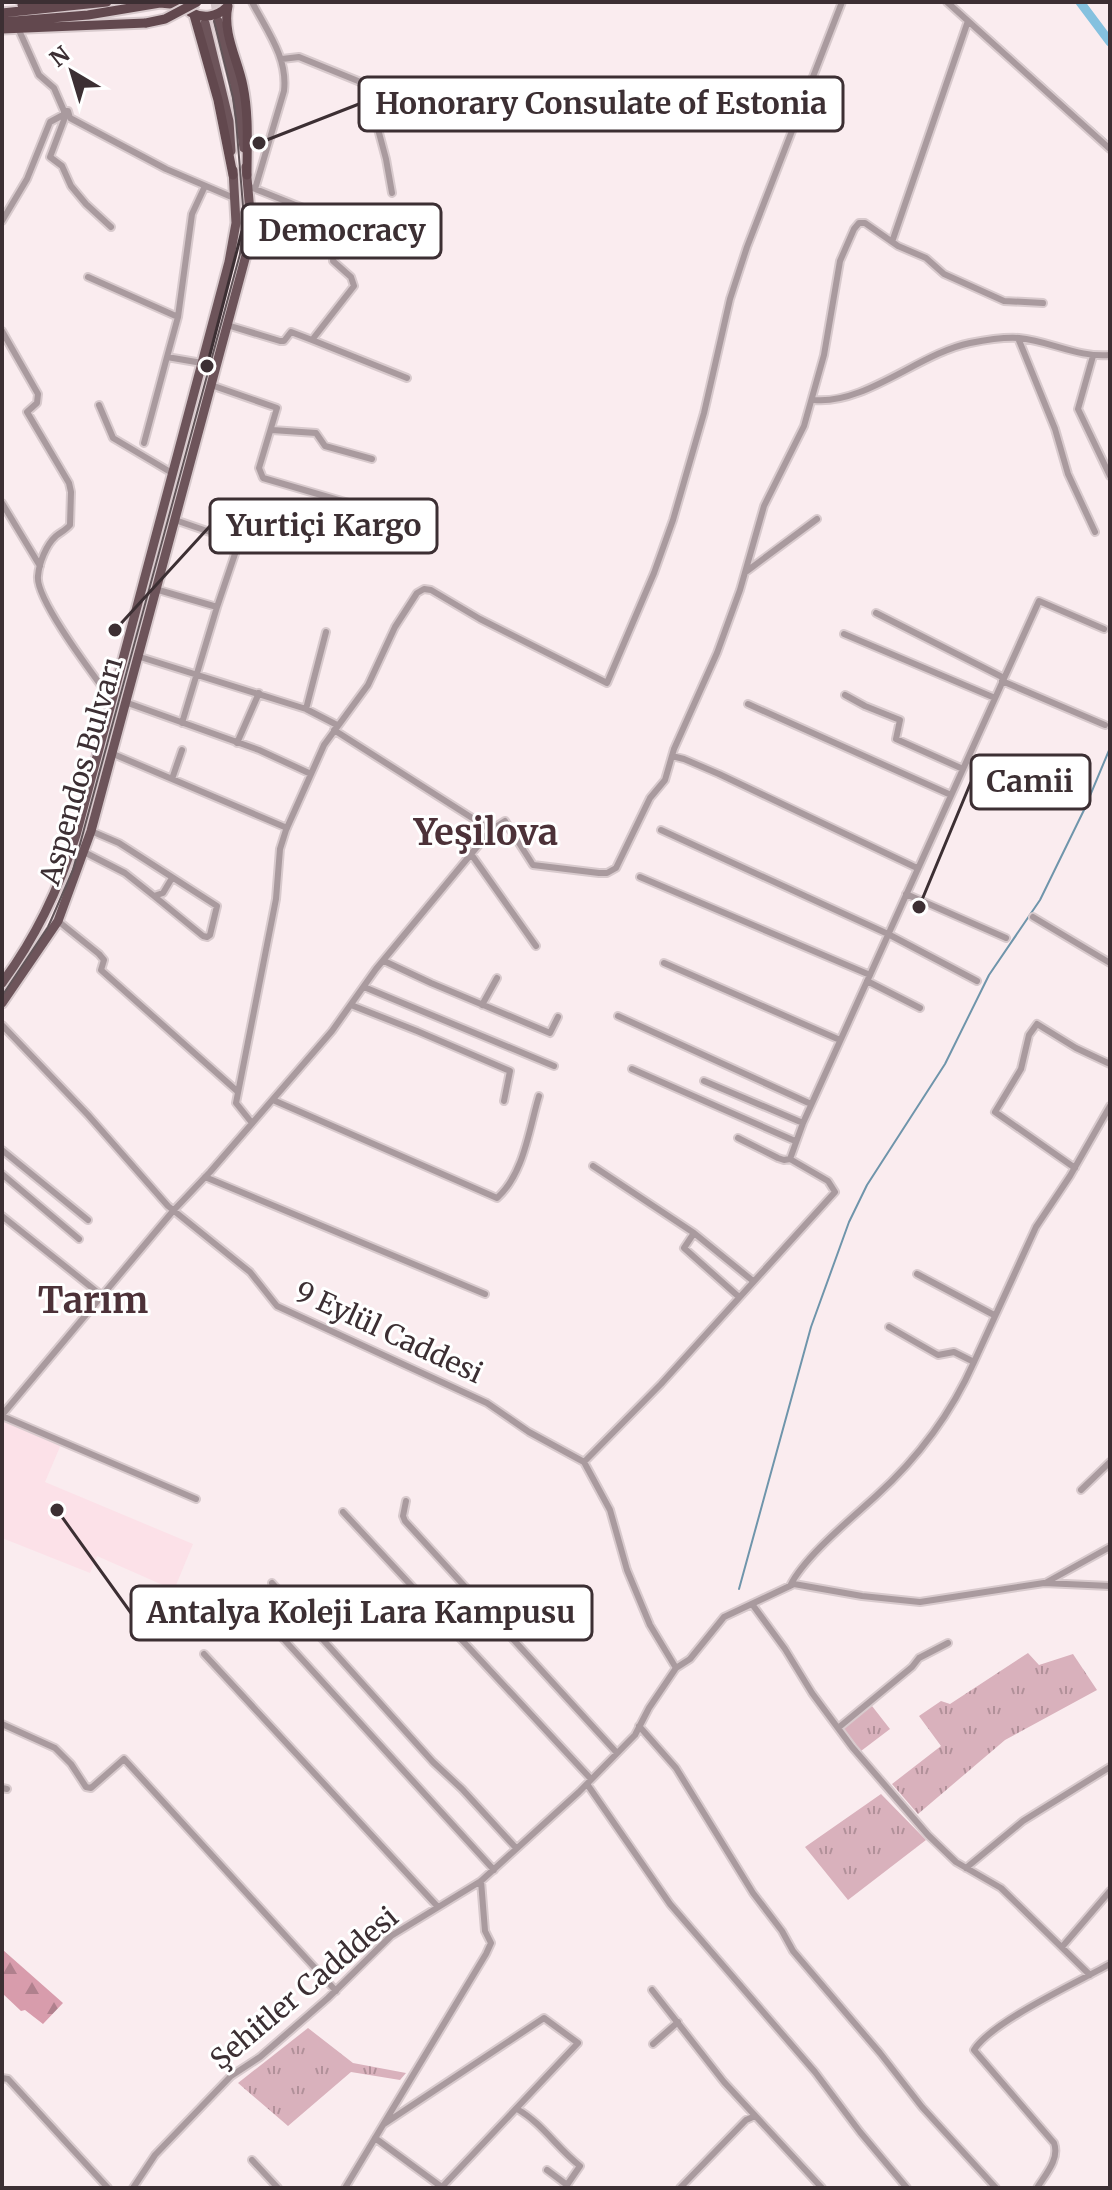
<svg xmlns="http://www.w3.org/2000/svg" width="1112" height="2190" font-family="Merriweather,serif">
<defs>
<pattern id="grass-tufts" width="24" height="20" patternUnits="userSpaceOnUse" patternTransform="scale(2)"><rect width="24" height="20" fill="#d9b1bc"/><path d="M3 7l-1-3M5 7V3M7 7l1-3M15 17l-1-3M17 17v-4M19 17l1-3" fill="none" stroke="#b19099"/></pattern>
<pattern id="forest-firs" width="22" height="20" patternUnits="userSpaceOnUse" patternTransform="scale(2)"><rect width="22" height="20" fill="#d89cac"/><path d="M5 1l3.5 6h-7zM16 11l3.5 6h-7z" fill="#b0808d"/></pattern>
</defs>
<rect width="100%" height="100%" fill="#faecef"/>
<path fill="#fce1e8" d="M 3,1419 L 62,1442 L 45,1482 L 193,1544 L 174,1590 L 97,1556 L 90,1573 L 2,1538 Z"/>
<path fill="url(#grass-tufts)" d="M 1028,1653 L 1039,1665 L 1073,1654 L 1097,1690 L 1005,1740 L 918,1814 L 892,1784 L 941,1746 L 919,1716 L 941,1701 L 950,1704 Z
M 872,1706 L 890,1729 L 861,1751 L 843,1728 Z
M 881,1794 L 926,1840 L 848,1900 L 805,1847 Z
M 308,2028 L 353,2063 L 406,2073 L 400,2080 L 351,2072 L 288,2126 L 238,2083 Z"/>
<path fill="url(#forest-firs)" d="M 3,1950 L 63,2003 L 43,2024 L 25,2010 L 21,2011 L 2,1993 Z"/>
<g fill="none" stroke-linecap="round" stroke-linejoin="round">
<path stroke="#6f95ab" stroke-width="2" d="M 952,2 L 1110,144
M 739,1589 L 811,1327 L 849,1222 L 867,1185 L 945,1064 L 989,975 L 1040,900 L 1084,810 L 1110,748"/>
<path stroke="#85c1df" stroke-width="9" d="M 1080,2 L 1110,42"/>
<path stroke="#d4c6c9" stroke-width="9" stroke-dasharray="9 4.5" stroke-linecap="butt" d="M 215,2 L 218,21"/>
<defs>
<path id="minor" d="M 252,2 C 267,31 288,58 284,91 L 255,189
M 947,2 L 1110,149
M 18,28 L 39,75 L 54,88 L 64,111 L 68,111 L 70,118 L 166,169 L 234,198
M 282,59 L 299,57 L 363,83 L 367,88 L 386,159 L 392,193
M 64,111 L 64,120 L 50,157 L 62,166 L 71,186 L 86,204 L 111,227
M 2,221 L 27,179 L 50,122 L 63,115
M 892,242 L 968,21
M 88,277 L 178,317 L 167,357 L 202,363
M 178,317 L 192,214 L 205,186
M 227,325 L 280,341 L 284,341 L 291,332 L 312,340 L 354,286 L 351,277 L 333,261 L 335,242 L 313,212 L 248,186
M 2,331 L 38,394 L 37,403 L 27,412 L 69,483 L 71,492 L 70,525 C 66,530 61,532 56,536 C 46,545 39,563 38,576 C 35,599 95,677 111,699
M 1018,338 L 1055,429 L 1068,474 L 1095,532
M 312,340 L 407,378
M 1093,356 L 1078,409 L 1110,476
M 211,385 L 277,408 L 259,468 L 263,478 L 359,506
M 814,400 C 865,405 920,353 970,343 C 985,340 1004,337 1019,338 C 1050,341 1079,358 1110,355
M 99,405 L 113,438 L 172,473
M 272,430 L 316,433 L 325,446 L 372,459
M 144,443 L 167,357
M 2,503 L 40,566
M 175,520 L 239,542 L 217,607
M 747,571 L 817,519
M 155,589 L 217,607 L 182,723
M 876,613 L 1004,678
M 844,634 L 995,698
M 137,656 L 306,709 L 337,725
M 1002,681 L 1105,725
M 845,695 L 865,706 L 900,720 L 896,739 L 963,769
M 125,702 L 259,750 L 311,774
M 748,704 L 951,795
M 306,709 L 326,632
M 237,743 L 259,693
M 111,753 L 287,828
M 672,756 L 684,759 L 719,774 L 917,868
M 172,779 L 182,750
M 491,830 L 505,821 L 533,865 L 599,873 L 607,873 L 616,868 L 650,798 L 665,780 L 674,749 L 717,653 L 740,590 L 764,506 L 804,426 L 824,355 L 840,261 L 854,229 L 859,223 L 865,223 L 898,246 L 926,258 L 944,274 L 1004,301 L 1043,303
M 661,830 L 888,934 L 977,981
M 91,831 L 119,843 L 217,906 L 210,935 L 207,937 L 203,936 L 154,896
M 84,852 L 125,873 L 154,896 L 163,893 L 172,878
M 471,854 L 536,946
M 640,877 L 870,975
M 906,894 L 1006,938
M 1033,917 L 1110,963
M 58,921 L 99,954 L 104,960 L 101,970 L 237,1091
M 384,961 L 431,983 L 550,1033 L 558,1017
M 664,963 L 840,1040
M 867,981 L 920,1008
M 364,987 L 554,1066
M 351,1005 L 417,1031 L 510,1071 L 504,1101
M 482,1005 L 497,978
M 618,1016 L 811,1104
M 2,1025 L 88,1115 L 168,1206 L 250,1272 L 277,1306 L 487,1403 L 529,1432 L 584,1462 L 610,1510 L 627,1570 L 650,1625 L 676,1668
M 632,1069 L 795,1141
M 704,1081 L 803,1123
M 273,1100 L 497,1198 C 524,1174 529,1129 539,1096
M 252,1123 L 236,1103 L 276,899 L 280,849 L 286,830 L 324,745 L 368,685 L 395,627 L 417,593 L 424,589 L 431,590 L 480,619 L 607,683 L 654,573 L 673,520 L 704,413 L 730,299 L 747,247 L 842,2
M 2,1150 L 88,1220
M 790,1159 L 803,1123 L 1039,601 L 1104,629
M 593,1166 L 694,1233 L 753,1281
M 1075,1168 L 995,1112 L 1021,1069 L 1029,1035 L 1037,1024 L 1076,1048 L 1110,1064
M 2,1174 L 79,1239
M 205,1177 L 485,1294
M 2,1216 L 101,1295
M 694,1233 L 684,1248 L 739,1297
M 917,1274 L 994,1315
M 889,1327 L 938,1355 L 954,1352 L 974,1362 L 1036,1227 L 1070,1176 L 1110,1106
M 2,1415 L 173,1211 L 210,1172 L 332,1031 L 376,969 L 491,830 L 334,730
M 2,1416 L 196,1499
M 584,1462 L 661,1384 L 835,1192 L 828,1181 L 790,1159 L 784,1160 L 778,1158 L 738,1138
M 1081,1490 L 1110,1462
M 406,1501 L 403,1516 L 405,1521 L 617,1753
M 343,1512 L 591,1779
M 1047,1582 L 1110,1547
M 272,1583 L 433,1762 L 462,1789 L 516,1848
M 790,1586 C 805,1556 851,1519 876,1496 C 918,1458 951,1414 974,1362
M 248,1600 L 494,1870
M 752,1604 L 785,1649 L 812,1693 L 852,1747 L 928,1835 L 956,1862 L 1001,1888 L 1090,1975
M 204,1654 L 438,1907
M 2,1724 L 55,1748 L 71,1764 L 86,1787 L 91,1788 L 124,1759 L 336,1991
M 639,1726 L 676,1768 L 753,1893 L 782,1931 L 793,1951 L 880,2053 L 922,2107 L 996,2188
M 838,1728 L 912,1667 L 919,1658 L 948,1643
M 587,1784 L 670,1904 L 815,2072 L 860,2132 L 907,2188
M 2,1788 L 7,1789
M 966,1868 L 1023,1821 L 1110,1767
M 1062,1947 L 1110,1891
M 652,1990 L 724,2082 L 822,2188
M 653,2044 L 678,2022
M 2,2078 L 8,2079 L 108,2188
M 517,2109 C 542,2123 557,2148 580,2166 L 567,2185 L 547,2170
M 384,2124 L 544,2018 L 578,2043 L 442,2187
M 375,2138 L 443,2188
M 252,2160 L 278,2188
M 133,2188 L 155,2155 L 231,2076 L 260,2057 L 328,1998 L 391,1936 L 481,1881 L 579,1792 L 635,1735 L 649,1708 L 676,1668 L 690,1659 L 724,1617 L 794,1584 L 862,1596 L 920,1602 L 1044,1583 L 1110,1586
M 345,2188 L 486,1954 L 491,1943 L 485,1931 L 481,1881
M 680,2188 L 746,2120 L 755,2116
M 1037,2188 C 1045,2175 1060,2159 1054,2143 L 974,2050 C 991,2022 1078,1982 1110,1964"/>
<path id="primary" d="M 218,21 L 235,85 L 244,148
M 205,23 L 229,121 L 231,151
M 2,983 C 36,937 59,889 76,835 L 229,262 L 236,223 L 233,170
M 2,1003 L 58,921 L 91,831 L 249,244 L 250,212 L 246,167"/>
<path id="trunk" d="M 22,5 L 46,2
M 228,6 C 222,33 238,60 243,86 C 249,115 247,145 247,175
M 190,12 C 203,19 217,17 227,7
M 2,13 L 107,2
M 194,15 L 218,100 L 233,175
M 2,22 L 88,15 L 160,3 L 181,5
M 2,29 L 146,23"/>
</defs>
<use href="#minor" stroke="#d8cacd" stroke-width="10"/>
<use href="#primary" stroke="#d8cacd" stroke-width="13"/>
<use href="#trunk" stroke="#d8cacd" stroke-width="13"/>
<use href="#minor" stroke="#a99a9e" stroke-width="6"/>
<use href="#primary" stroke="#6d545a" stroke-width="9"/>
<use href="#trunk" stroke="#62484e" stroke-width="9"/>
<path stroke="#625559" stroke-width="2" d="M 2,996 L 48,927 L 73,870 L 240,254 L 244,219 L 236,120 L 233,98 L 214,21"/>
<defs>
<path id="trunk-bridge" d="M 146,23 L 165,19 L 197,2"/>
</defs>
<use href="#trunk-bridge" stroke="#d8cacd" stroke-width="13" stroke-linecap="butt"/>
<use href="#trunk-bridge" stroke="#62484e" stroke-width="9"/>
</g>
<g text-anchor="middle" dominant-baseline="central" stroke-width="6" stroke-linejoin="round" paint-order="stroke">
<g font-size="28" fill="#3c2f33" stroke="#fff">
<text transform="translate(81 771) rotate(-74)">Aspendos Bulvarı</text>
<text transform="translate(389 1332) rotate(25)">9 Eylül Caddesi</text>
<text transform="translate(304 1988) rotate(-40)">Şehitler Cadddesi</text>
</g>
<g font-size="36" font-weight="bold" fill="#4c3138" stroke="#fff">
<text x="486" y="832">Yeşilova</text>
<text x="93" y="1300">Tarım</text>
</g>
</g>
<path fill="none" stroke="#3c2f33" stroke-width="3" d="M259 143L359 104M207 366L242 231M115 630L210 526M919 907L971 782M57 1510L131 1613"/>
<g fill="#3c2f33" stroke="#fff" stroke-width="3">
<circle cx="259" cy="143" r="8"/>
<circle cx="207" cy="366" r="8"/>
<circle cx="115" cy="630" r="8"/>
<circle cx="919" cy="907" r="8"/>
<circle cx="57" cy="1510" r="8"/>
</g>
<g fill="#fff" stroke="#3c2f33" stroke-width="3">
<rect x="359" y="77" width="484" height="54" rx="8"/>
<rect x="242" y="204" width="199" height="54" rx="8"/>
<rect x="210" y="499" width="227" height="54" rx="8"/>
<rect x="971" y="755" width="119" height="54" rx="8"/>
<rect x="131" y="1586" width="461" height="54" rx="8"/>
</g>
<g font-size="30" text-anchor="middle" font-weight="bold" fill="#3c2f33">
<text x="601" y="114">Honorary Consulate of Estonia</text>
<text x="342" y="241">Democracy</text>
<text x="324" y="536">Yurtiçi Kargo</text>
<text x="1030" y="792">Camii</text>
<text x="361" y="1623">Antalya Koleji Lara Kampusu</text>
</g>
<rect width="1112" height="2190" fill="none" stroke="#3c2f33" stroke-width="8"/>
<g transform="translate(72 72) rotate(322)" stroke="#ffffff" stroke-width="6" paint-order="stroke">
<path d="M0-6L14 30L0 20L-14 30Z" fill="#3c2f33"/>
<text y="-12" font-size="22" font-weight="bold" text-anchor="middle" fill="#3c2f33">N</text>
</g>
</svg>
